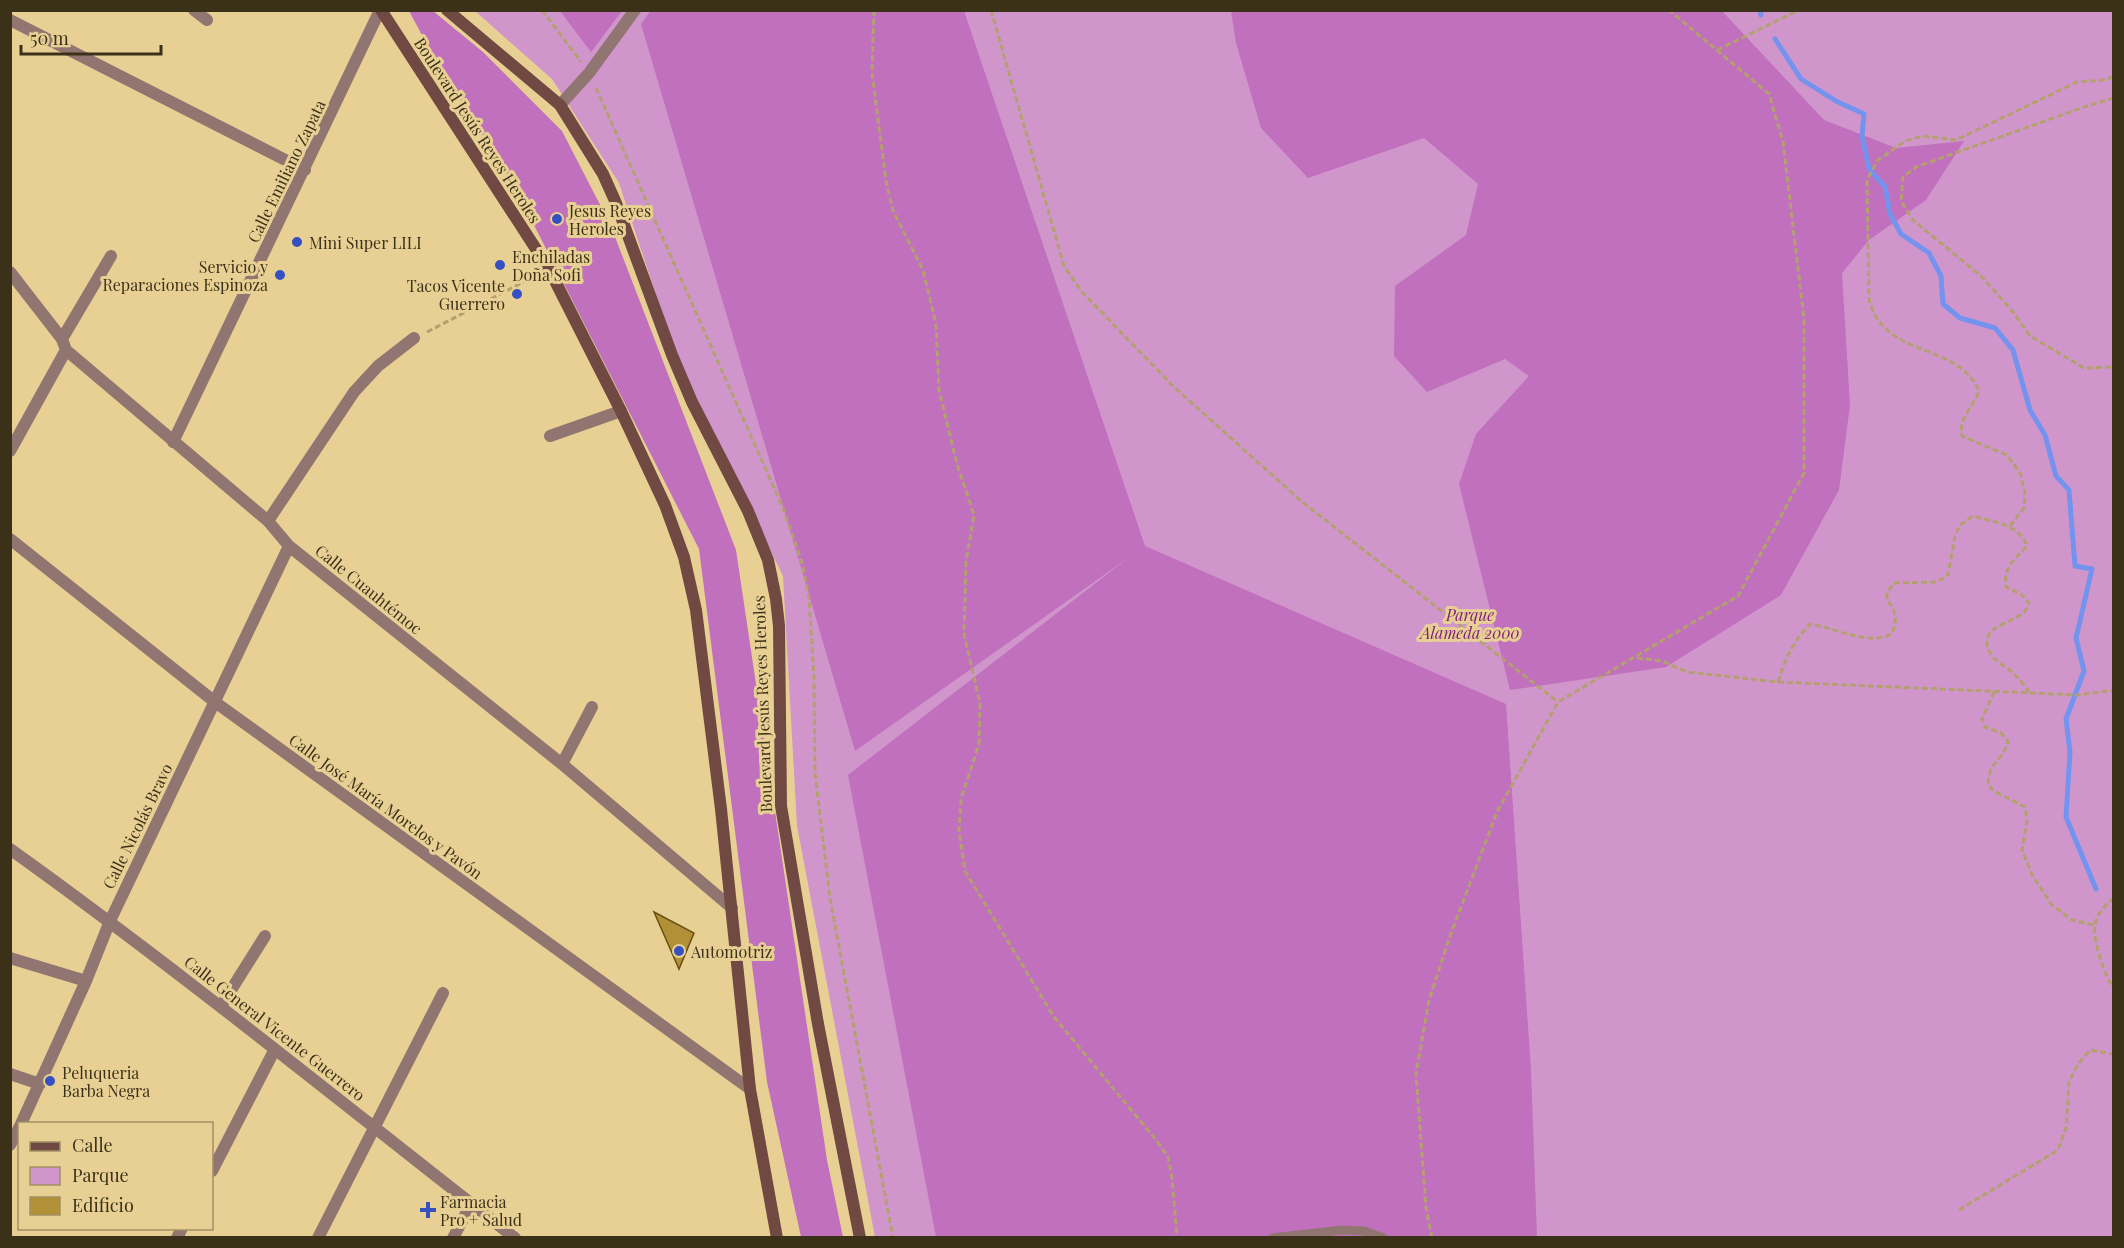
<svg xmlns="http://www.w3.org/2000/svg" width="2124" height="1248" font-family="'Playfair Display',serif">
<rect width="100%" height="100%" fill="#e8d094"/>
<path fill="#d096cc" d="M 475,11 L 2113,11 L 2113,1237 L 875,1237 L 797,826 L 783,576 L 677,358 L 619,183 L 552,79 Z"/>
<path fill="#c070bd" d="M 651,10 L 964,11 L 1145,546 L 1506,704 L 1531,1070 L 1537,1237 L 936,1237 L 848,775 L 1128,558 L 855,751 L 641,24 Z
M 409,11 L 433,11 L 483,52 L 562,131 L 610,224 L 736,550 L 827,1160 L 843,1237 L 801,1237 L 767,1082 L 699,549 L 511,180 L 436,61 Z
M 560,11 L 622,11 L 591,52 Z
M 1231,11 L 1722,11 L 1824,120 L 1896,148 L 1964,141 L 1926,200 L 1869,240 L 1842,273 L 1850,405 L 1839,490 L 1781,595 L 1666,667 L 1510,690 L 1459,484 L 1476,434 L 1529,376 L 1505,359 L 1427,392 L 1394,356 L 1395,286 L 1466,235 L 1478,184 L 1424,138 L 1308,178 L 1261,128 L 1236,43 Z"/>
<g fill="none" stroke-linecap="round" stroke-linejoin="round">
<path stroke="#7493ef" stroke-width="5" d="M 1760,10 L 1761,15
M 1775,39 L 1801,79 L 1836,101 L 1864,114 L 1862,136 L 1869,169 L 1885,187 L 1890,214 L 1901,234 L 1929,253 L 1941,276 L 1943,304 L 1960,318 L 1995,328 L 2013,350 L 2030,410 L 2045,435 L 2056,476 L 2069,490 L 2075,566 L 2092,569 L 2076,638 L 2084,671 L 2066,719 L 2070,752 L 2066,817 L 2096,889"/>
</g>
<path fill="#b19037" stroke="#665114" stroke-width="1.5" d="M 654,912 L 694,933 L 679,969 Z"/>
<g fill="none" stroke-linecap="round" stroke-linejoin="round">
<path stroke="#b4a06f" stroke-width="3" stroke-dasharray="6 3" stroke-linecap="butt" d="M 542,10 L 581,62
M 874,10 L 872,73 L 886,181 L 893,211 L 923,270 L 936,324 L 939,390 L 957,464 L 974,515 L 966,561 L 964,634 L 980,703 L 979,744 L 961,799 L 959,831 L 965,871 L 1054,1017 L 1157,1141 L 1168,1157 L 1172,1178 L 1177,1238
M 991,10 L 1064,266 L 1082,292 L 1173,386 L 1301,501 L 1558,702
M 1717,50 L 1799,10
M 596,88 L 783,508 L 802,563 L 809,598 L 814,678 L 815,773 L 830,898 L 893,1238
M 2114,98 L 2087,106 L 1916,167 L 1903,177 L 1901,201 L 1913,220 L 1982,277 L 2013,312 L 2030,336 L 2084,368 L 2114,367
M 427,332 L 535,276
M 2010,526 L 2024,508 L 2025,493 L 2020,473 L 2007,455 L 1962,436 C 1958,417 1974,407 1979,391 C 1959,342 1883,359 1869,299 L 1867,180 L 1878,160 L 1905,141 L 1923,136 L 1956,140 L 2077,82 L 2106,80 L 2114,76
M 1637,658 L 1662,661 L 1687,672 L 1778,682 L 2079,695 L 2114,690
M 1778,682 C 1786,657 1792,643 1810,624 C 1837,628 1866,646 1892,634 C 1897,619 1897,612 1887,600 L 1887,593 L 1894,583 L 1937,582 L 1948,575 L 1955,536 L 1960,525 L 1973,516 C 1993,522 2019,524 2027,546 C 2015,559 2003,567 2006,587 L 2022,595 L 2029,603 C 2025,626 1970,621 1992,656 C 1997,663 2008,667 2014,674 C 2020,679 2025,686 2029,692
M 1994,692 L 1982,719 L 1985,727 L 2001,733 L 2008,741 C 2004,761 1989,759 1988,785 L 1994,791 L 2025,807 L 2027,821 L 2022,850 L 2032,875 L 2052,905 L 2072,920 L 2094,925
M 2114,898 C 2105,905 2097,914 2095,925 C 2092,938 2105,978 2114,988
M 1959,1210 L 2058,1150 L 2066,1128 L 2069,1082 L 2078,1064 L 2090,1050 L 2114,1054
M 1432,1238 L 1426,1208 L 1416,1074 L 1429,1000 L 1450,936 L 1497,812 L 1558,702 L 1738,596 L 1804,473 L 1804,319 L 1783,142 L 1769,94 L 1669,10"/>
<path stroke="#917571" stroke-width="9" d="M 1272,1238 L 1342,1230 L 1364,1231 L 1384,1238"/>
<path stroke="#917571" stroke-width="12" d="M 194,10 L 207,20
M 10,20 L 305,170
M 560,105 L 589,73 L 635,10
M 10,272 L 62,339 L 66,350 L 268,521 L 289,546 L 562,764 L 732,908
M 62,339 L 111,256
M 550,436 L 621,411
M 173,442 L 380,10
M 10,451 L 66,350
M 268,521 L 354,392 L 378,366 L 414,338
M 10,539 L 215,702 L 750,1089
M 562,764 L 592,707
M 10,849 C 183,973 347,1107 515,1238
M 10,958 L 86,981
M 221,1006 L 265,936
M 10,1074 L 40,1084
M 21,1124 L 86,981 L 110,921 L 289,546
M 10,1145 L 20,1126
M 212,1171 L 275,1049
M 177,1238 L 182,1228
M 318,1238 L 443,993
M 453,1238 L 471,1204"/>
<path stroke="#704943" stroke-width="12" d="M 381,10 L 549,269 L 621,411 L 665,505 L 684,557 L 696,610 L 721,809 L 750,1089 L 777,1238
M 447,10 L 560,105 L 603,174 L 616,203 L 672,355 L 692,402 L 748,511 L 768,560 L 776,599 L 779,626 L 781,806 L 818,1024 L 860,1238"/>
</g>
<g fill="#3550c1" stroke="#e8d094" stroke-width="2">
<circle cx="557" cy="219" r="6"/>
<circle cx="297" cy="242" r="6"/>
<circle cx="500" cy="265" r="6"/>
<circle cx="280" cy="275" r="6"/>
<circle cx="517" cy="294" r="6"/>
<circle cx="679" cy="951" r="6"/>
<circle cx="50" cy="1081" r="6"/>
<path d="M425 1201h6v6h6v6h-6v6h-6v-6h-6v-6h6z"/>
</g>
<g text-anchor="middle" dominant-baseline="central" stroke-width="6" stroke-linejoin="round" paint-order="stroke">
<g font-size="16" fill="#3b3119" stroke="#e8d094">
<text transform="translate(478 130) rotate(57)">Boulevard Jesús Reyes Heroles</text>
<text transform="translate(286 171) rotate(-64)">Calle Emiliano Zapata</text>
<text transform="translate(369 589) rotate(39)">Calle Cuauhtémoc</text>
<text transform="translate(762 704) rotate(-92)">Boulevard Jesús Reyes Heroles</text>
<text transform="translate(386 806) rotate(36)">Calle José María Morelos y Pavón</text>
<text transform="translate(137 826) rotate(-64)">Calle Nicolás Bravo</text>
<text transform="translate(275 1028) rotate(38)">Calle General Vicente Guerrero</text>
</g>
<g font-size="16" fill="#3b3119" stroke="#e8d094" text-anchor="start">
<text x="569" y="210">Jesus Reyes<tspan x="569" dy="18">Heroles</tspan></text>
<text x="309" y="242">Mini Super LILI</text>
<text x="512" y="256">Enchiladas<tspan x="512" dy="18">Doña Sofi</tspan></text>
<text x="268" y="266" text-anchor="end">Servicio y<tspan x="268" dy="18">Reparaciones Espinoza</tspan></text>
<text x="505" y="285" text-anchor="end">Tacos Vicente<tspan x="505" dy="18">Guerrero</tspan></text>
<text x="691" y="951">Automotriz</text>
<text x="62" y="1072">Peluqueria<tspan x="62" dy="18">Barba Negra</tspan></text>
<text x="440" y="1201">Farmacia<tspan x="440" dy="18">Pro + Salud</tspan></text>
</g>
<g font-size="16" font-style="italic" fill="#7d1b7c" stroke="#e8d094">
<text x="1470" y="614">Parque<tspan x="1470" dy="18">Alameda 2000</tspan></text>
</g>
</g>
<rect width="2124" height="1248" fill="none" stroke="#3b3119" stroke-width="24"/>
<rect x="18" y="1122" width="195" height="108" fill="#e8d094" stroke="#a39063" stroke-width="1.5"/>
<rect x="30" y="1142" width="30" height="9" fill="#704943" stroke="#a39063" stroke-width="1.5"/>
<text x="72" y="1152" font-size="18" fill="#3b3119">Calle</text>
<rect x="30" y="1167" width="30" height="18" fill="#d096cc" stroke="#a39063" stroke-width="1.5"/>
<text x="72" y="1182" font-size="18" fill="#3b3119">Parque</text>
<rect x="30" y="1197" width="30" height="18" fill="#b19037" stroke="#a39063" stroke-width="1.5"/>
<text x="72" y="1212" font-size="18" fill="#3b3119">Edificio</text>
<path d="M21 45v9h140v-9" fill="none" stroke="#3b3119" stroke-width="3"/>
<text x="30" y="45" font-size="18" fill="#3b3119" stroke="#e8d094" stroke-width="4.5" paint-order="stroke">50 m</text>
</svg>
